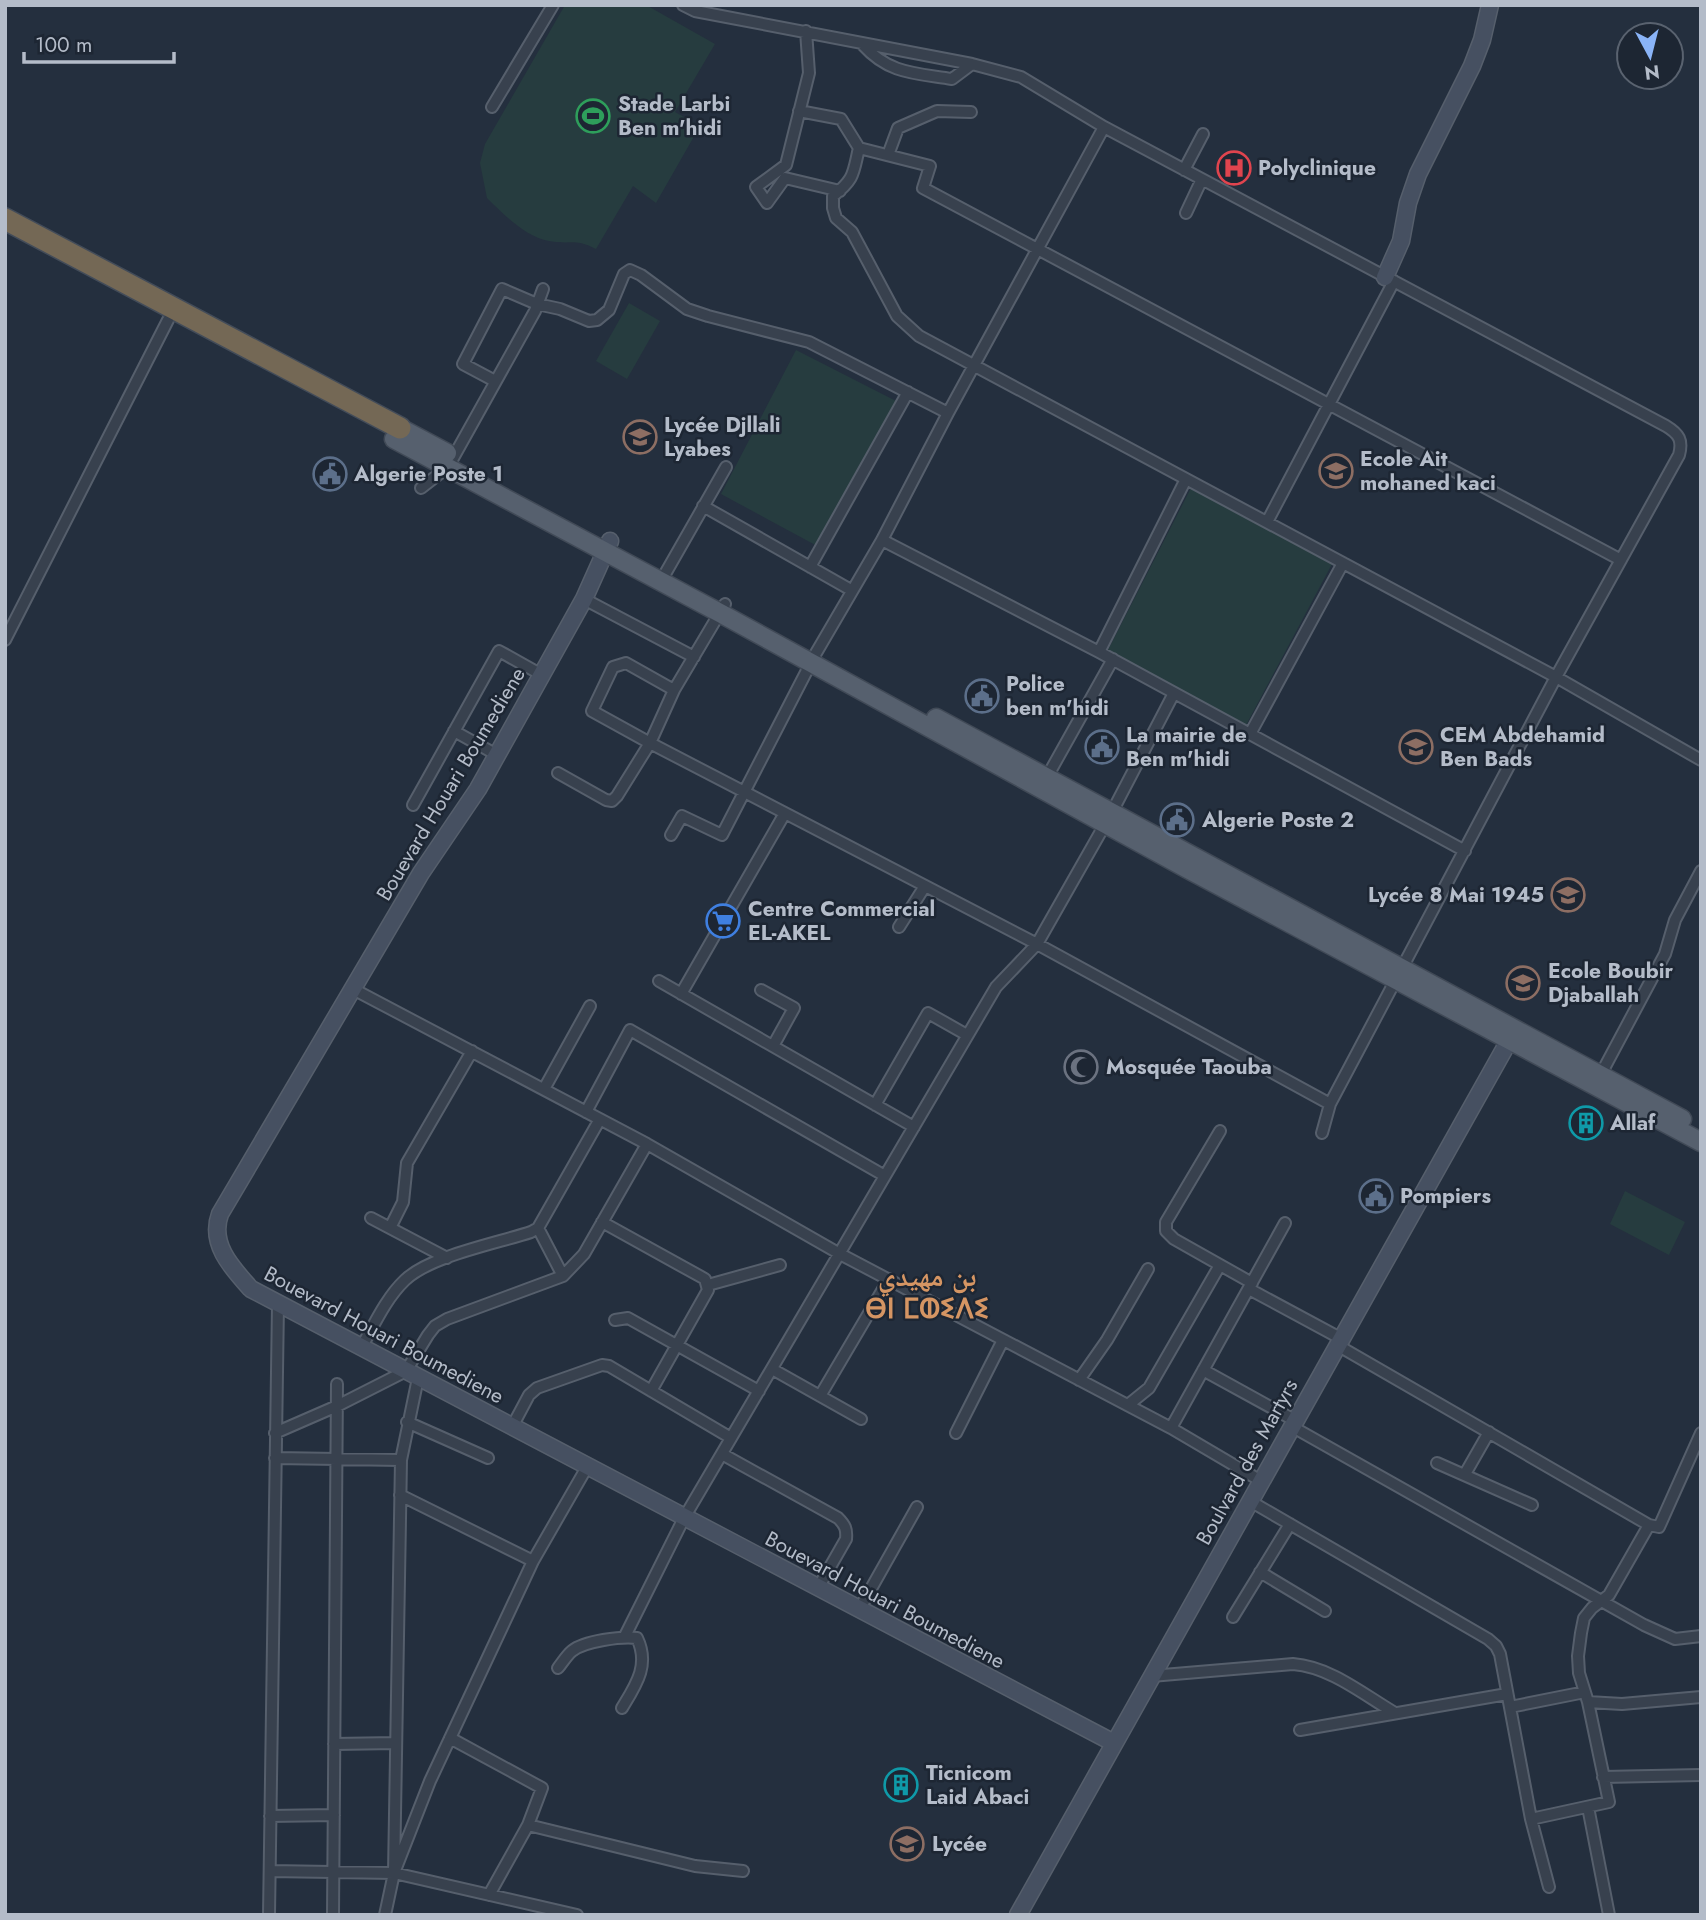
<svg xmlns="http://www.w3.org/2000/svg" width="1706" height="1920" font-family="Jost,'Noto Naskh Arabic','Noto Sans Tifinagh',sans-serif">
<rect width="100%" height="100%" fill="#242f3e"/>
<path fill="#263c3f" d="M 565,5 L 646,5 L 715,44 L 675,112 L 700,126 L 656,203 L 633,186 L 596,249 C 574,238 572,245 549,241 C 526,237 503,214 487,198 L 480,163 L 485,144 Z
M 629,303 L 660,321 L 627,379 L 596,361 Z
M 796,350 L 896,401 L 819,547 L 721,494 Z
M 1191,488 L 1332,564 L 1245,727 L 1107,652 Z
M 1625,1191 L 1685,1222 L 1669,1255 L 1610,1224 Z"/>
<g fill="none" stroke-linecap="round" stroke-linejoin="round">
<defs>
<path id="street" d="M 683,5 L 695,11 L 972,64 L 1021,77 L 1104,127
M 806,31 L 809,73 L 786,165 L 756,187 L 767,203 L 785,178 L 840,191
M 863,45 C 889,74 915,73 952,79 L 972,64
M 492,107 L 553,5
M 799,111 L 841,119 L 859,148 C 853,173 855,179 833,196 L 833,208 L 836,218 L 852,232 L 897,316 L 919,336 L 1556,677 L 1701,760
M 859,148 L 930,166 L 923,188 L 1621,560
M 888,155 L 898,128 L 937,111 L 971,112
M 1184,170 L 1203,134
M 1186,213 L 1202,179
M 495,381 L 463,364 L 502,289 L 537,304 L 560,309 L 589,321 L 597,320 L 609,310 L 624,274 L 630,270 L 641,275 L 687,309 L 708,316 L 809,342 L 948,413
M 421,488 L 448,467 L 535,311 L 543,289
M 703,506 L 851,590
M 1267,522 L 1394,281
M 882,540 L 1099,652 L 1465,851
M 810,567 L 908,392
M 661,581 L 726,467
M 584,599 L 694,657
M 5,640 L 168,320
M 1099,652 L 1186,479
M 674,690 L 626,663 L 613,667 L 592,711 L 650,743 L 1037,944 L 1330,1104
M 454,731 L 497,755
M 1250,734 L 1343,563
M 558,773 L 606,800 L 612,801 L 617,796 L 650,743 L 674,690 L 725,604
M 1047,777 L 1113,659
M 413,805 L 499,651 L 542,675
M 671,835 L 682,816 L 722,835 L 816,653 L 882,540 L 948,413 L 1104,127 L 1666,426 C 1679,434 1683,440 1679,455 L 1556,677 L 1330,1104 L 1322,1133
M 899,927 L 925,886
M 659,981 L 914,1127
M 353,989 L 647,1144 L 840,1254 L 1171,1428 L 1261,1481
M 761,990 L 794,1008 L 773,1046
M 681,994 L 785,813
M 1601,1074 L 1665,954 L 1675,920 L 1701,871
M 544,1089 L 590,1006
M 875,1105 L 928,1013 L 967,1035
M 586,1112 L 630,1030 L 885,1176
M 1220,1131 L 1166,1222 L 1166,1231 L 1174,1239 L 1252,1283
M 371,1218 L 447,1258
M 602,1222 L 705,1279 L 708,1290 L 651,1391
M 390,1228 L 403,1202 L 407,1163 L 472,1051
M 538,1228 L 563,1276
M 708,1285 L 780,1265
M 1249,1289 L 1340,1338
M 615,1320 L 628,1318 L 759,1391
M 1337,1345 L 1649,1525 L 1659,1527 L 1701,1433
M 361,1348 C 374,1325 386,1298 405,1280 C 430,1256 498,1243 531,1232 L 538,1228 L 600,1119
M 772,1369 L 861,1419
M 1203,1370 L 1294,1420
M 1079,1380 L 1107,1340 L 1148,1269
M 820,1396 L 889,1279
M 1128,1405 L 1149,1388 L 1220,1265
M 407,1422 L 488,1458
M 1291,1426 L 1644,1625 L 1675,1639 L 1701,1636
M 512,1427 L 529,1395 L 537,1388 L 602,1365 L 609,1366 L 731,1438
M 1171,1428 L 1285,1223
M 275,1433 L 337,1406 L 406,1371 L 428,1335 L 435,1326 L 447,1319 L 563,1276 L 584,1254 L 647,1144
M 956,1433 L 1003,1340
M 722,1454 L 838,1518 C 845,1525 847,1529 846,1539 L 818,1588
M 275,1458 L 401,1460
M 1437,1463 L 1532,1505
M 1465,1474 L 1489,1432
M 400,1495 L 533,1561
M 1250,1501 L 1488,1639 L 1496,1646 L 1500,1654 L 1531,1819 L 1549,1887
M 1260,1572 L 1325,1611
M 859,1610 L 917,1507
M 1233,1617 L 1290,1524
M 625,1636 L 684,1518 L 996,987 L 1037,944 L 1112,812 L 1174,693
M 558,1668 C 562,1663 567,1655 572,1651 C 584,1641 622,1636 637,1638 C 650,1665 636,1685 622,1708
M 1151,1676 L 1293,1664 C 1331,1667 1364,1695 1395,1713
M 1588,1702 L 1622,1704 L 1701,1697
M 1510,1707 L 1585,1692
M 1300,1730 L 1507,1694
M 450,1738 L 542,1788 L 528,1825 L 489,1895
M 334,1744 L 396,1743
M 1603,1777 L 1701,1775
M 1588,1807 L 1609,1915
M 270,1816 L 334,1815
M 1531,1819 L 1609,1802 L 1588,1702 L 1579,1673 L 1578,1656 L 1581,1633 L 1584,1618 L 1592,1608 L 1609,1595 L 1649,1525
M 528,1825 L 695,1866 L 743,1871
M 270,1871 L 394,1873 L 577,1915
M 394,1873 L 401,1460 L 418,1378
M 269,1915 L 278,1304
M 333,1915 L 337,1384
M 385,1915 L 394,1873 L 430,1781 L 533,1561 L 587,1467"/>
<path id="secondary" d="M 1385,277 L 1401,241 L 1408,203 L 1418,174 L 1472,66 L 1482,40 L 1490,5
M 610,541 L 584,599 L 478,789 L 421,873 L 220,1214 C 209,1244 232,1268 251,1289 L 1114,1743
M 1018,1915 L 1515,1030"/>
<path id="primary" d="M 400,428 L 447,453
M 394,439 L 720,613 L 1186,868 L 1701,1142
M 936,718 L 1682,1119"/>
<path id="highway" d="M 5,219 L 400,428"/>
</defs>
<use href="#street" stroke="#565f6c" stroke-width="14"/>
<use href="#secondary" stroke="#565f6c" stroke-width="19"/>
<use href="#primary" stroke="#414a57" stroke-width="21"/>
<use href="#highway" stroke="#434c59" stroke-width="24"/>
<use href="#street" stroke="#38414e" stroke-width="10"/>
<use href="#secondary" stroke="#465061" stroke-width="16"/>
<use href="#primary" stroke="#56606e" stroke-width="18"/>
<use href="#highway" stroke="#746855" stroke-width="21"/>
</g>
<defs>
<symbol id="stadium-ring" viewBox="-11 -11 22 22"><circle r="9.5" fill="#1d2633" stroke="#2e9e5b" stroke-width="1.5"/><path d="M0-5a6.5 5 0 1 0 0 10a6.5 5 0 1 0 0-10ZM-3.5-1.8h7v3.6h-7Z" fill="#2e9e5b"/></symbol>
<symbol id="hospital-ring" viewBox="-11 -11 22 22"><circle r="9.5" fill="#1d2633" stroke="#e0444e" stroke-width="1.5"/><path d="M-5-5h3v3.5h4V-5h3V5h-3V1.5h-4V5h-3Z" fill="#e0444e"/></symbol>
<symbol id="school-ring" viewBox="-11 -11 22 22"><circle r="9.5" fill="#1d2633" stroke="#8d6e63" stroke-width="1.5"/><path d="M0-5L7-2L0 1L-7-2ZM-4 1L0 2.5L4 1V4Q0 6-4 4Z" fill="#8d6e63"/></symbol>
<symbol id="civic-ring" viewBox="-11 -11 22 22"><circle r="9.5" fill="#1d2633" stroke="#5c6f8a" stroke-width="1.5"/><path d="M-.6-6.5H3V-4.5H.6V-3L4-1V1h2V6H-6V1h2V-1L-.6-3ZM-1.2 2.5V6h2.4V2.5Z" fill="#5c6f8a"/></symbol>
<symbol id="supermarket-ring" viewBox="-11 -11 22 22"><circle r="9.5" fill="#1d2633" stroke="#3f7fe0" stroke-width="1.5"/><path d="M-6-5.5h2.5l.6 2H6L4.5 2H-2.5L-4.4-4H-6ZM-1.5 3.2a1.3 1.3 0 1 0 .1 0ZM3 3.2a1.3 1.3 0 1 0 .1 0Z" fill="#3f7fe0"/></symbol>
<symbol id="mosque-ring" viewBox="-11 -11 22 22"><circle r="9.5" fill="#1d2633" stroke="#6b7280" stroke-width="1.5"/><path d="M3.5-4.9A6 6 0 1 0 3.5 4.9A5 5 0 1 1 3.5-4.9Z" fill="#6b7280"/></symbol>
<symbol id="building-ring" viewBox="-11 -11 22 22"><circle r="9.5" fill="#1d2633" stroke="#0f9aa8" stroke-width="1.5"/><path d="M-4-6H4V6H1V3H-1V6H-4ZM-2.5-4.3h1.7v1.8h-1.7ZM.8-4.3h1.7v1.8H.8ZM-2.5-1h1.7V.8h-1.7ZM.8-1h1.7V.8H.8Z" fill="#0f9aa8"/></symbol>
</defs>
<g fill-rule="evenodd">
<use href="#stadium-ring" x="574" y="97" width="38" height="38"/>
<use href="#hospital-ring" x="1215" y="149" width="38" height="38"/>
<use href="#school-ring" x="621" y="418" width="38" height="38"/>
<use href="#school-ring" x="1317" y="452" width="38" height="38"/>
<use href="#civic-ring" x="311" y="455" width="38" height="38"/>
<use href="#civic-ring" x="963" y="677" width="38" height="38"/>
<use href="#civic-ring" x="1083" y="728" width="38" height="38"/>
<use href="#school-ring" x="1397" y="728" width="38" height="38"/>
<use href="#civic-ring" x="1158" y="801" width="38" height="38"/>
<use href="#school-ring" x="1549" y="876" width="38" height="38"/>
<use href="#supermarket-ring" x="704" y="902" width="38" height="38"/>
<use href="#school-ring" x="1504" y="964" width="38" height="38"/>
<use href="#mosque-ring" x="1062" y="1048" width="38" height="38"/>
<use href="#building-ring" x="1567" y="1104" width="38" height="38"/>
<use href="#civic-ring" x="1357" y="1177" width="38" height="38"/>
<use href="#building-ring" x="882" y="1766" width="38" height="38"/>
<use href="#school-ring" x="888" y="1825" width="38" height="38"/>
</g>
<g text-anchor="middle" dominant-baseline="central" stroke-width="5" stroke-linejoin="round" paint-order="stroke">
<g font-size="21" font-weight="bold" fill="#b4bcc9" stroke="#1d2633" text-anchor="start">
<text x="618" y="104">Stade Larbi<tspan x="618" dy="24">Ben m'hidi</tspan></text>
<text x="1258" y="168">Polyclinique</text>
<text x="664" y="425">Lycée Djllali<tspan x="664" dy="24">Lyabes</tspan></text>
<text x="1360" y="459">Ecole Ait<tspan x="1360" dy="24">mohaned kaci</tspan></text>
<text x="354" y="474">Algerie Poste 1</text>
<text x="1006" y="684">Police<tspan x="1006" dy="24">ben m'hidi</tspan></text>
<text x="1126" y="735">La mairie de<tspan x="1126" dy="24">Ben m'hidi</tspan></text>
<text x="1440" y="735">CEM Abdehamid<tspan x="1440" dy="24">Ben Bads</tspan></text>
<text x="1202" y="820">Algerie Poste 2</text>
<text x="1544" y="895" text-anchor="end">Lycée 8 Mai 1945</text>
<text x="748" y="909">Centre Commercial<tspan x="748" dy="24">EL-AKEL</tspan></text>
<text x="1548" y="971">Ecole Boubir<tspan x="1548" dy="24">Djaballah</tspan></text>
<text x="1106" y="1067">Mosquée Taouba</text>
<text x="1610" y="1123">Allaf</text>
<text x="1400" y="1196">Pompiers</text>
<text x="926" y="1773">Ticnicom<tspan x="926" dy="24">Laid Abaci</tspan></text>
<text x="932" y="1844">Lycée</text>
</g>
<g font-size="21" fill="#b4bcc9" stroke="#1d2633">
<text transform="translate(451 784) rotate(-59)">Bouevard Houari Boumediene</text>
<text transform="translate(384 1335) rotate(28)">Bouevard Houari Boumediene</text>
<text transform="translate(1247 1462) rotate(-61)">Boulvard des Martyrs</text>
<text transform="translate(885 1600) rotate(28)">Bouevard Houari Boumediene</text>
</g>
<g font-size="28" font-weight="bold" fill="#d59563" stroke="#1d2633">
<text x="927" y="1276">بن مهيدي<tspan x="927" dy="32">ⴱⵏ ⵎⵀⵉⴷⵉ</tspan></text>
</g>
</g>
<rect width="1706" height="1920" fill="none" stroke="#b4bcc9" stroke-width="14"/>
<g transform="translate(1650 56) rotate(173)"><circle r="33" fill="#1d2633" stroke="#59626f" stroke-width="2"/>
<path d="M0-5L12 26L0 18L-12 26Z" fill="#8ab4f8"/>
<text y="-10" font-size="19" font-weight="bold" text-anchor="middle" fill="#b4bcc9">N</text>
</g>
<path d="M24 52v10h150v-10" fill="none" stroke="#b4bcc9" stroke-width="3.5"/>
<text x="35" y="52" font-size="21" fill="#b4bcc9" stroke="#1d2633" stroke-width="5" paint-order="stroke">100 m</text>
</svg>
